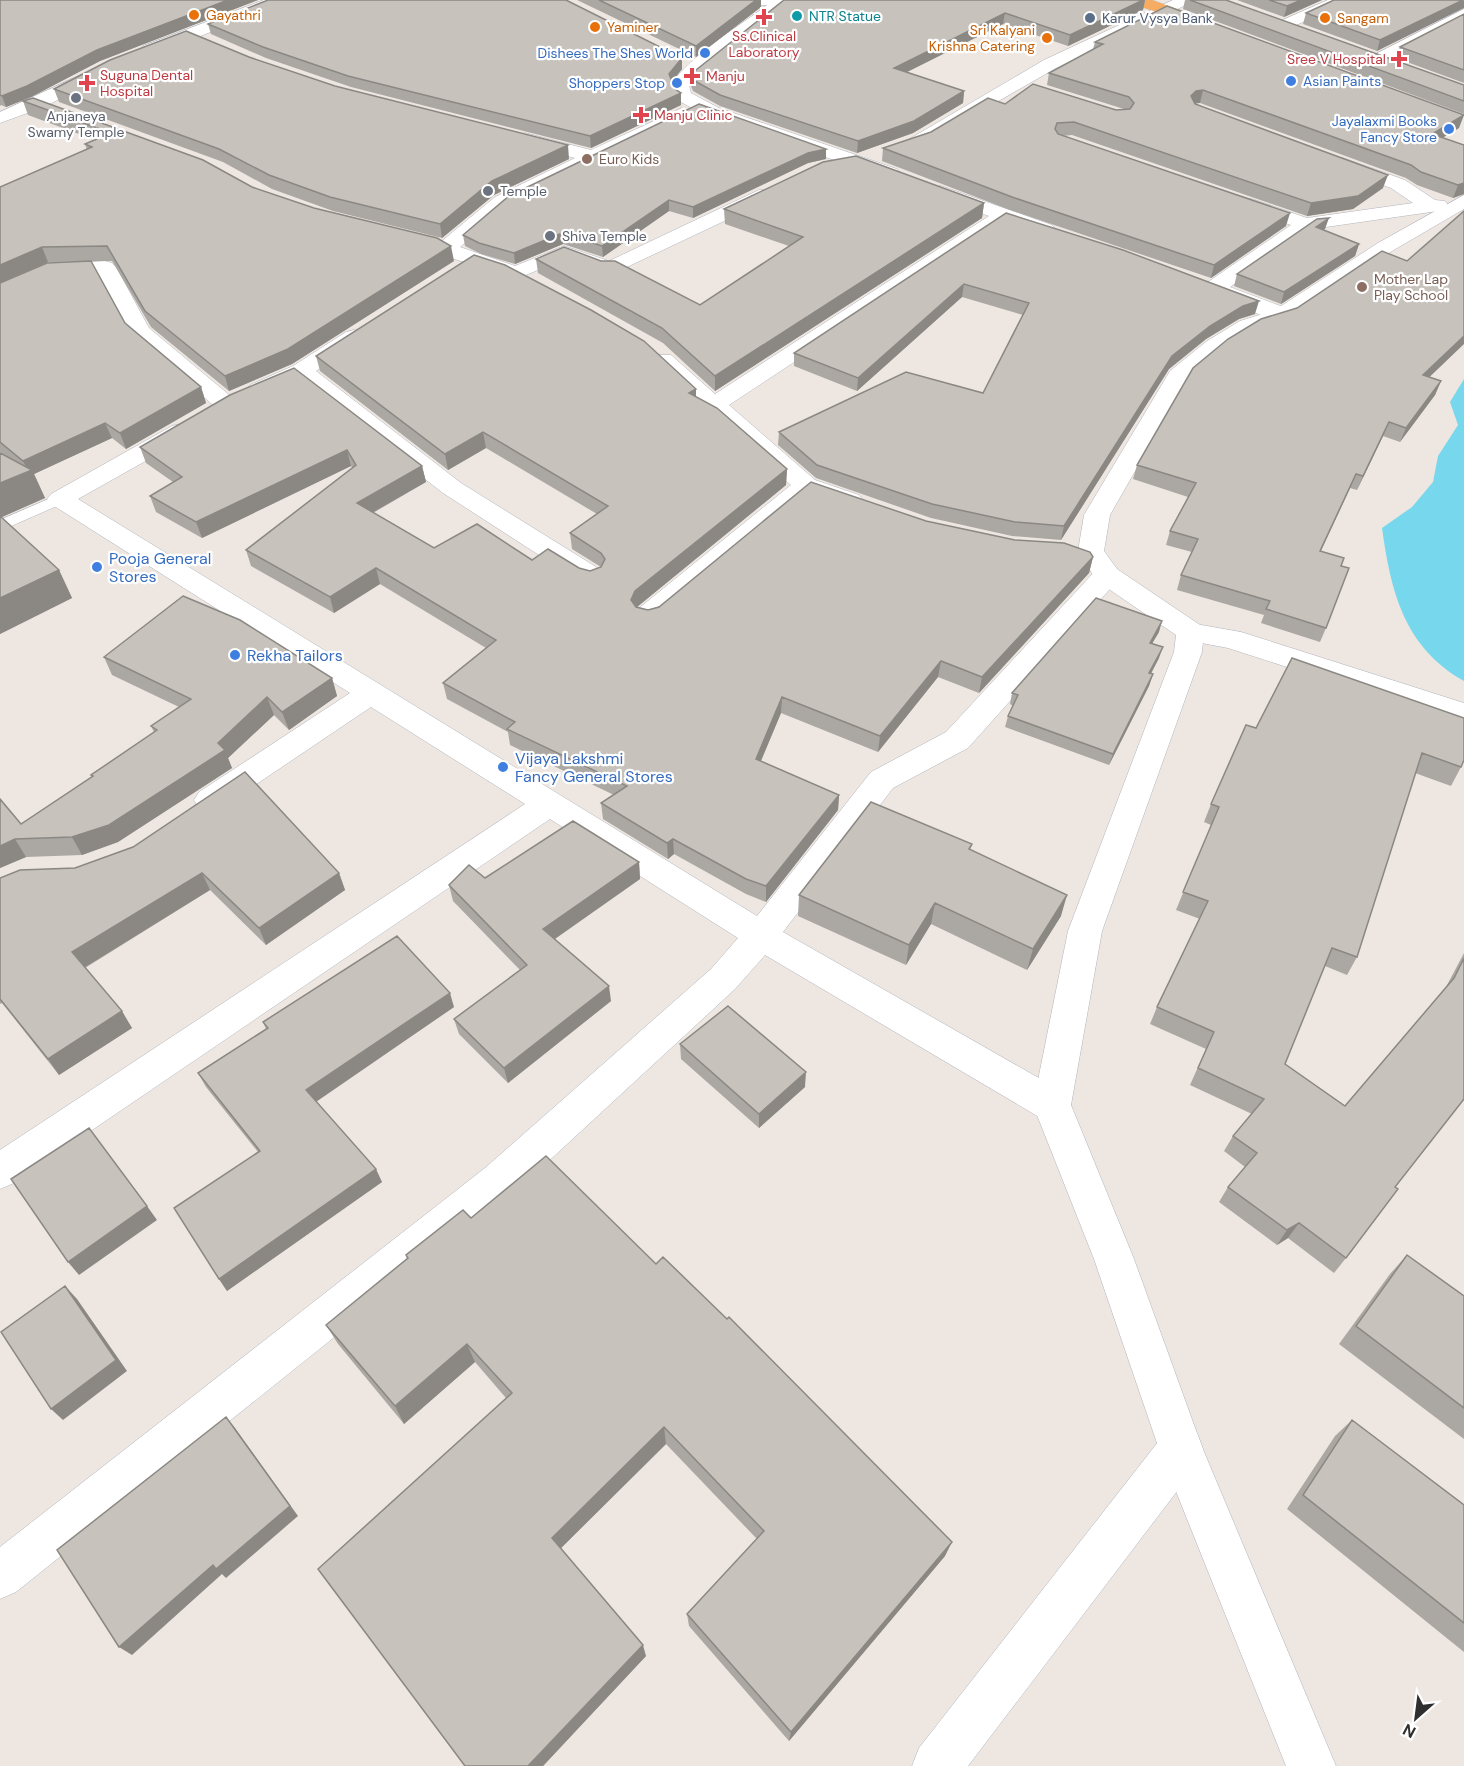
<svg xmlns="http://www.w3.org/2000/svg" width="1464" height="1766" font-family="'DM Sans',sans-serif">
<rect width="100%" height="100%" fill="#eee7e1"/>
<path fill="#77d8ed" d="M 1464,379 L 1464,681 C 1404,647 1391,592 1382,528 L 1412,507 L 1433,482 L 1438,456 L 1458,425 L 1450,402 Z"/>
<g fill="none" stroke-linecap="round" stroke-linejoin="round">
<defs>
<path id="service" d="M 60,494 L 66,496 L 68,499 L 66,502 L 0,531 L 0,520 Z"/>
<path id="minor" d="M 774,0 L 789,2 L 689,85 L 691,93 L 719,108 L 897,169 L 900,173 L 897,177 L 883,177 L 707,116 L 677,100 L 671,84 C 692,54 744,23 774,0 Z
M 1173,0 L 1196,0 L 1056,68 L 917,148 L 903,148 L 901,144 L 1044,60 Z
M 1328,0 L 1350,0 L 1290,28 L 1278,28 L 1276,25 L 1278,22 Z
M 1464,9 L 1464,20 L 1381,63 L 1369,63 L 1366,59 Z
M 682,108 L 691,113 L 688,117 L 509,205 L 460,247 L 515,266 L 564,246 L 609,261 L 759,190 L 773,190 L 776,194 L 773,198 L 610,275 L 565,259 L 516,279 L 402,242 L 399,238 L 402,234 L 409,232 L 442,241 L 495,197 L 575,158 L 518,143 L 516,139 L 518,135 L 525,133 L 591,150 Z
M 1343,158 L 1405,180 L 1435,200 L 1445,201 L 1448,205 L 1445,209 L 1438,211 L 1312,229 L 1230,287 L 1291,310 L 1294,315 L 1291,320 L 1275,320 L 1205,294 L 1202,289 L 1205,284 L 1291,225 L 1238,207 L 1235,203 L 1238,199 L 1252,199 L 1307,218 L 1413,203 L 1391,188 L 1336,168 L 1333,164 L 1336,160 Z
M 941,186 L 1052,225 L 1055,229 L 1052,233 L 1045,235 L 1006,222 L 729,405 L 815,480 L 859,495 L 863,500 L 859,505 L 850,508 L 810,495 L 658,621 L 648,624 L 638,621 L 634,615 L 638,609 L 791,485 L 655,365 L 652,360 L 655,355 L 671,355 L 715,394 L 989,216 L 934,196 L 931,192 L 934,188 Z
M 105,261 L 112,263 L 116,267 L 149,328 L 234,399 L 238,404 L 234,409 L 218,409 L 132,337 L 98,274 L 52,276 L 0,299 L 0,285 L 48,264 Z
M 354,330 L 362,332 L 365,337 L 362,342 L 316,371 L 461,483 L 596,567 L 600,573 L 596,579 L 586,582 L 576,579 L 443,493 L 299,381 L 266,395 L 250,395 L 246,390 L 250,385 L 293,366 L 346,332 Z
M 181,424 L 190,426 L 193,431 L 190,436 L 78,499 L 757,916 L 871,772 L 946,732 L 1097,569 L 1107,566 L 1117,569 L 1121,575 L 1117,581 L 968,748 L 893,788 L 783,932 L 1065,1093 L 1071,1105 L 1065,1117 L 1052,1121 L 1039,1117 L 765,955 L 735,989 L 513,1194 L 16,1592 L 0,1599 L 0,1547 L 485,1168 L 711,969 L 738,938 L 550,819 L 14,1183 L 0,1189 L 0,1150 L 525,804 L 371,707 L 221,808 L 210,812 L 199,808 L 194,800 L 199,792 L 350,693 L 51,504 L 47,499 L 51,494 L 172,426 Z
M 1190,623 L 1241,632 L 1464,703 L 1464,724 L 1228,648 L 1180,639 L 1176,632 L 1180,625 Z
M 1181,1427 L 1197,1433 L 1203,1449 L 1197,1465 L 968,1766 L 912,1766 L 919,1748 L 1165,1433 Z"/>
<path id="tertiary" d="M 1464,195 L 1464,209 L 1392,251 L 1291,320 L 1256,331 L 1223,351 L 1187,380 L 1110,515 L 1104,551 L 1117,569 L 1200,625 L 1204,632 L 1202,652 L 1102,931 L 1071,1105 L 1134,1259 L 1202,1447 L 1336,1766 L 1286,1766 L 1159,1449 L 1094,1259 L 1033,1105 L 1068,931 L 1174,652 L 1176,635 L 1097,581 L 1078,551 L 1084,515 L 1170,371 L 1207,341 L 1240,321 L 1275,310 L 1378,243 Z"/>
<path id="secondary" d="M 264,0 L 286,0 L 284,3 L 155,54 L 143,54 L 141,50 L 143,46 Z
M 742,0 L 820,0 L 812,5 L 750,5 Z
M 96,68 L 105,73 L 102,77 L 44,107 L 0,123 L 0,112 Z"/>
<path id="trunk" d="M 1129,0 L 1152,0 L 1210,21 L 1212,24 L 1204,29 L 1198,27 L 1131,3 Z"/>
</defs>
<use href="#service" stroke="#b1b4bd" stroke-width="1"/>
<use href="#minor" stroke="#b1b4bd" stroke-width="1"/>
<use href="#tertiary" stroke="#b1b4bd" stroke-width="1"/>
<use href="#secondary" stroke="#b1b4bd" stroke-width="1"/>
<use href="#trunk" stroke="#c4c4c4" stroke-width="1"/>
<use href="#service" fill="#fff" fill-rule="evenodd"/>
<use href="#minor" fill="#fff" fill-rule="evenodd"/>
<use href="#tertiary" fill="#fff" fill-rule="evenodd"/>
<use href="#secondary" fill="#fff" fill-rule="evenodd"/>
<use href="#trunk" fill="#f6ac62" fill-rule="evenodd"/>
</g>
<path fill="#aba7a2" d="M 0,0 L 258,0 L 100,61 L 31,97 L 6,107 L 1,105 L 0,106 Z
M 577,0 L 761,0 L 761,7 L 696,57 Z
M 784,0 L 1145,0 L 1143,10 L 1068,46 L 1003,24 L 907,72 L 964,91 L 963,103 L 913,133 L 857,153 L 720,106 L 693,91 L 691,86 L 691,74 Z
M 1185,0 L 1226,0 L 1464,85 L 1464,114 L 1183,9 Z
M 1237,0 L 1322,0 L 1284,17 Z
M 1464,0 L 1377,51 L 1303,24 L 1306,13 Z
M 1464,14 L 1464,83 L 1396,58 L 1400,47 Z
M 208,24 L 682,69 L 672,82 L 681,105 L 591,148 L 351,87 L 266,58 L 211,34 Z
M 1095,42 L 1459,128 L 1442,138 L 1464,194 L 1453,198 L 1417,185 L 1406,178 L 1200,103 L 1195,103 L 1383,188 L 1353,209 L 1307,216 L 1072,135 L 1062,136 L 1286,226 L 1211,278 L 1010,210 L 882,161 L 883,148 L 931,132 L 1005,104 L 1116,110 L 1124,109 L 1047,85 L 1049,73 L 1093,49 Z
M 249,57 L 335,86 L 569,159 L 494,195 L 442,238 L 333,211 L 272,189 L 223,162 L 59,102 L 54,89 Z
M 33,98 L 252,187 L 454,261 L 292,364 L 229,391 L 151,327 L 112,261 L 48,262 L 0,283 L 0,187 L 87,150 L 85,144 L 95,140 L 28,115 L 23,101 Z
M 826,159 L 808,163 L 693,218 L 669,211 L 603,257 L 563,244 L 515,264 L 481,254 L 465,246 L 463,235 L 509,196 Z
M 984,203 L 982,218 L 715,391 L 663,343 L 538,273 L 536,259 L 700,305 L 789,246 L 725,224 L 724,209 Z
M 1006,213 L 1255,314 L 1239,319 L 1206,339 L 1169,369 L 1061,540 L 1012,536 L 931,518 L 816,478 L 778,445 L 779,432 L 983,393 L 1023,315 L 962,297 L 857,391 L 794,366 L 794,353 Z
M 1325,229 L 1324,230 L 1359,244 L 1355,256 L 1281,304 L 1234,286 L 1237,274 Z
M 1407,261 L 1429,377 L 1441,381 L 1435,395 L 1400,442 L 1383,436 L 1357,490 L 1350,488 L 1321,551 L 1341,566 L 1326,628 L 1320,642 L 1261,623 L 1264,615 L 1177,590 L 1181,575 L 1192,552 L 1166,545 L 1170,531 L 1188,497 L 1133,479 L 1137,465 L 1297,308 Z
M 0,283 L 125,323 L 201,387 L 206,403 L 126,449 L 112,438 L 34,474 L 45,498 L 1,517 L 59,570 L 72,598 L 0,634 L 0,453 L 5,456 L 0,452 Z
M 316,356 L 696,389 L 696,397 L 787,469 L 786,485 L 637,607 L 648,610 L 926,521 L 1093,557 L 1089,573 L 979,693 L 938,677 L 878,752 L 781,713 L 761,761 L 839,795 L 838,810 L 766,902 L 746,894 L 674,854 L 668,859 L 603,819 L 601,803 L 614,795 L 510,745 L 508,732 L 447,699 L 443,683 L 486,648 L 380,584 L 334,613 L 251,566 L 246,550 L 352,468 L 351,466 L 202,538 L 156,512 L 150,496 L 173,482 L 146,463 L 140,447 L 230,395 L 422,466 L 426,482 L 373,513 L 434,548 L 532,560 L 579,568 L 590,571 L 601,567 L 572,549 L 570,533 L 597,514 L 486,448 L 448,470 L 320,371 Z
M 1159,632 L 1152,643 L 1159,658 L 1151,674 L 1153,674 L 1149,686 L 1109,765 L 1005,727 L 1008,716 L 1013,706 L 1010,704 L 1012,693 Z
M 104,657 L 332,678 L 337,696 L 289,730 L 274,715 L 228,758 L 232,768 L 118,842 L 82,855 L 26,857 L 0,868 L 0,799 L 21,824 L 92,777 L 91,775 L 154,732 L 151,726 L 179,707 L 112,675 Z
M 1292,658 L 1461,767 L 1451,786 L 1415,773 L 1357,957 L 1347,975 L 1325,966 L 1285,1064 L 1345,1106 L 1446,987 L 1464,953 L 1464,1099 L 1395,1187 L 1346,1258 L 1334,1273 L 1288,1238 L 1277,1245 L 1219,1202 L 1228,1187 L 1245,1167 L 1224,1151 L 1233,1136 L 1252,1114 L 1190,1085 L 1206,1049 L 1150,1024 L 1157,1007 L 1200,919 L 1176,910 L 1211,825 L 1204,822 L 1211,804 L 1256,728 Z
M 972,844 L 970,850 L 1061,916 L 1027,970 L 931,924 L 906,965 L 798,916 L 799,895 Z
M 639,862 L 640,879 L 555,939 L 611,1001 L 508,1083 L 459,1034 L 454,1019 L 520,970 L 453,901 L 449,885 L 485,878 Z
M 75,868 L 339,873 L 345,890 L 266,945 L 210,890 L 85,968 L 132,1028 L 59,1075 L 2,1003 L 0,1004 L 0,878 Z
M 454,1007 L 316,1101 L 382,1182 L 227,1291 L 219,1279 L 258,1152 L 206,1087 L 198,1073 L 266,1029 L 263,1022 Z
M 680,1044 L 805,1087 L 759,1128 L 681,1059 Z
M 471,1218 L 945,1556 L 789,1741 L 689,1626 L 687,1614 L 757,1539 L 666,1444 L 561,1548 L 646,1656 L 543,1766 L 506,1398 L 475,1362 L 404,1424 L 338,1344 L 326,1325 L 407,1259 L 406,1255 Z
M 1407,1255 L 1464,1296 L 1464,1439 L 1339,1344 L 1390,1274 Z
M 1352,1420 L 1464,1505 L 1464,1652 L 1287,1509 L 1335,1436 Z"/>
<path fill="#8b8884" d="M 228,0 L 258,0 L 100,61 L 31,97 L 6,107 L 2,96 L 97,50 Z
M 756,0 L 761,0 L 761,7 L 696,57 L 696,46 Z
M 1143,0 L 1145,0 L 1143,10 L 1068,46 L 1070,35 Z
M 1301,0 L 1322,0 L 1284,17 L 1287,6 Z
M 1464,0 L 1464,8 L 1377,51 L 1380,40 Z
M 1005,13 L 1003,24 L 893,79 L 894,68 Z
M 682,58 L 682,69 L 669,85 L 669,74 Z
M 1203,90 L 1200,103 L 1193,104 L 1191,96 L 1196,91 Z
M 964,91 L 963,103 L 913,133 L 857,153 L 858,141 Z
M 681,93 L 681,105 L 591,148 L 590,136 Z
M 1464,115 L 1459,128 L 1427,147 L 1432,134 Z
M 568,145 L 569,159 L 494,195 L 442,238 L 440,224 L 492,181 Z
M 826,149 L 826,159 L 808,163 L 693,218 L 693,207 L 808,153 Z
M 1388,175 L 1383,188 L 1353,209 L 1307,216 L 1311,203 Z
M 1464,183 L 1464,194 L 1453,198 L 1458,185 Z
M 669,200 L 669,211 L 603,257 L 602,246 Z
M 984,203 L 982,218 L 715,391 L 715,376 Z
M 1290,213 L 1286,226 L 1211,278 L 1214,265 Z
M 1329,218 L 1325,229 L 1312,239 L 1316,227 Z
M 562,233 L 563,244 L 515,264 L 514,253 Z
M 1359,244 L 1355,256 L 1281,304 L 1284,292 Z
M 451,246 L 454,261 L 292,364 L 229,391 L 225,376 Z
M 42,247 L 48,262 L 0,283 L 0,265 Z
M 964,284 L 962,297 L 857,391 L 858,378 Z
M 1259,301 L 1255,314 L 1239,319 L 1206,339 L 1169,369 L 1061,540 L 1064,526 L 1172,356 L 1210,326 L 1243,306 Z
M 1464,336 L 1464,344 L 1417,389 L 1423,375 Z
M 1441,381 L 1435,395 L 1400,442 L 1406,428 Z
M 201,387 L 206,403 L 126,449 L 120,433 Z
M 696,389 L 696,405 L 689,393 Z
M 1389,422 L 1383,436 L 1357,490 L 1363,476 Z
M 105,423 L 112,438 L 34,474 L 45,498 L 0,518 L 0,483 L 28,471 L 23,461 Z
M 483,432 L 486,448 L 448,470 L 445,454 Z
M 347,450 L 351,466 L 202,538 L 196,522 Z
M 422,466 L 426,482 L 361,519 L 357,503 Z
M 787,469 L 786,485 L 637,607 L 631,600 L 635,591 Z
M 1356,474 L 1350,488 L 1314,565 L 1320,551 Z
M 1093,557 L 1089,573 L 979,693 L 982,677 Z
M 376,568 L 380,584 L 334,613 L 330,597 Z
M 59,570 L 72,598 L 0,634 L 0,598 Z
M 1162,621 L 1159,632 L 1146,654 L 1150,643 Z
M 1163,647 L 1159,658 L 1145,684 L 1149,673 Z
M 941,661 L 938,677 L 878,752 L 880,736 Z
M 1153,674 L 1149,686 L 1109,765 L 1113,754 Z
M 332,678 L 337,696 L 289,730 L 282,712 Z
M 267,697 L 274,715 L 228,758 L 232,768 L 118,842 L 82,855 L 72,837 L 218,743 Z
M 782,697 L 781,713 L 755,775 L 756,759 Z
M 839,795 L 838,810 L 766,902 L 766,886 Z
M 15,839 L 26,857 L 0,868 L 0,846 Z
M 673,839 L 674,854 L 668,859 L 667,843 Z
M 639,862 L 640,879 L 546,945 L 543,929 Z
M 202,873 L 210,890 L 82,969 L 72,952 Z
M 339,873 L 345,890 L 266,945 L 259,928 Z
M 1067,895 L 1061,916 L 1027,970 L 1033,949 Z
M 935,903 L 931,924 L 906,965 L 909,945 Z
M 609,986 L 611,1001 L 508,1083 L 504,1068 Z
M 450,993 L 454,1007 L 313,1104 L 306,1090 Z
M 122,1011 L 132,1028 L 59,1075 L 48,1059 Z
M 806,1072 L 805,1087 L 759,1128 L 759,1114 Z
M 376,1169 L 382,1182 L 227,1291 L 219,1279 Z
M 147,1206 L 157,1220 L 79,1275 L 68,1262 Z
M 1299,1223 L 1288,1238 L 1277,1245 L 1287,1230 Z
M 65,1286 L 77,1299 L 127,1371 L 63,1420 L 51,1409 Z
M 467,1344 L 475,1362 L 404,1424 L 395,1406 Z
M 226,1417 L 235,1428 L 298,1516 L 226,1578 L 222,1574 L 132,1655 L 119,1647 Z
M 664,1427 L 666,1444 L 557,1552 L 552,1538 Z
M 952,1542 L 945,1556 L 789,1741 L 791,1732 Z
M 643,1645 L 646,1656 L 543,1766 L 528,1766 Z"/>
<path fill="#c7c2bc" stroke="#8b8884" stroke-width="1.5" d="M 0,0 L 228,0 L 97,50 L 27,86 L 2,96 L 0,95 Z
M 268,0 L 566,0 L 682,58 L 669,74 L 675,89 L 681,93 L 590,136 L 348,76 L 263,47 L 208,24 Z
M 599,0 L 756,0 L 696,46 Z
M 784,0 L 1143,0 L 1070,35 L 1005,13 L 894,68 L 964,91 L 914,121 L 858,141 L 720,95 L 693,80 L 691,74 Z
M 1190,0 L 1226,0 L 1464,85 L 1464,101 Z
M 1269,0 L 1301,0 L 1287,6 Z
M 1334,0 L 1463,0 L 1380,40 L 1306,13 Z
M 1167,6 L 1464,115 L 1432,134 L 1464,145 L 1464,183 L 1458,185 L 1421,172 L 1411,165 L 1203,90 L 1196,91 L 1191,96 L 1195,104 L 1388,175 L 1358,196 L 1311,203 L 1074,122 L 1057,123 L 1055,129 L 1058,134 L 1290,213 L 1214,265 L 1012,197 L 883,148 L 931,132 L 988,98 L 1005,104 L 1033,84 L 1116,110 L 1130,109 L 1134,103 L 1129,97 L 1049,73 L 1103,44 L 1095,42 Z
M 1464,14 L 1464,70 L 1400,47 Z
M 186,31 L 249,57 L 335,86 L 568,145 L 492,181 L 440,224 L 330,197 L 269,175 L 219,149 L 54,89 L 110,60 Z
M 33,98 L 203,160 L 252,187 L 314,208 L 437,238 L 451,246 L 288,349 L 225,376 L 145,311 L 107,246 L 42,247 L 0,265 L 0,187 L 92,147 L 85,144 L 111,133 L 23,101 Z
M 699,104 L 826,149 L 808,153 L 693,207 L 669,200 L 602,246 L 562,233 L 514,253 L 479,243 L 463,235 L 509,196 Z
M 856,156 L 984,203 L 715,376 L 662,328 L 536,259 L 564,247 L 601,261 L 615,261 L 700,305 L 803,237 L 724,209 L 823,162 Z
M 1464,211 L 1464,336 L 1423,375 L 1441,381 L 1406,428 L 1389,422 L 1363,476 L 1356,474 L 1320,551 L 1344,558 L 1341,566 L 1349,568 L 1326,628 L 1266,609 L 1270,601 L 1181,575 L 1198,539 L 1170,531 L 1196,483 L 1137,465 L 1193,368 L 1228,339 L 1261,319 L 1297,308 L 1382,251 L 1407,261 Z
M 1006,213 L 1123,250 L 1259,301 L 1243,306 L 1210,326 L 1172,356 L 1064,526 L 1015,522 L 932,504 L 817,465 L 779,432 L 906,372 L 983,393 L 1029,303 L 964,284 L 858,378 L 794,353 Z
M 1329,218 L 1316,227 L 1359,244 L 1284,292 L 1237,274 L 1317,219 Z
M 474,255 L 505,265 L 591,310 L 644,341 L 696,389 L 689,393 L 717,408 L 787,469 L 635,591 L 631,600 L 636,607 L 648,610 L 659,607 L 811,482 L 926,521 L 1015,540 L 1064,543 L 1090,552 L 1093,557 L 982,677 L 941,661 L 880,736 L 782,697 L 756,759 L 839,795 L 766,886 L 746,879 L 673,839 L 667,843 L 601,803 L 627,786 L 507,729 L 515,722 L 443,683 L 496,640 L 376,568 L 330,597 L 246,550 L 356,465 L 347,450 L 196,522 L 150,496 L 182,477 L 140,447 L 230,395 L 294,368 L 422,466 L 357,503 L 434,548 L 477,524 L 532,560 L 548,549 L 579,568 L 590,571 L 601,567 L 605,559 L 601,553 L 570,533 L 608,506 L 483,432 L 445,454 L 316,356 Z
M 91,261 L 125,323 L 201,387 L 120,433 L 105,423 L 23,461 L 0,442 L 0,283 L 47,263 Z
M 0,453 L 32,470 L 0,483 Z
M 0,516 L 59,570 L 0,598 Z
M 183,596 L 240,620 L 332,678 L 282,712 L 267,697 L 218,743 L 225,750 L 109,825 L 72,837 L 15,839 L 0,846 L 0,799 L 21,824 L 93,776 L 91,775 L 157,730 L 151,726 L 191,699 L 104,657 Z
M 1096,598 L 1162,621 L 1150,643 L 1163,647 L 1149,673 L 1153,674 L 1113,754 L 1008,716 L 1018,695 L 1012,693 Z
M 1292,658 L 1464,718 L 1464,760 L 1461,767 L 1422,753 L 1357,957 L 1332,948 L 1285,1064 L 1345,1106 L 1454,978 L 1464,958 L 1464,1099 L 1395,1187 L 1398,1189 L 1346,1258 L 1299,1223 L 1287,1230 L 1228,1187 L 1257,1153 L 1233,1136 L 1264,1099 L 1198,1068 L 1214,1032 L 1157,1007 L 1208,901 L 1183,892 L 1219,807 L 1211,804 L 1246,725 L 1256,728 Z
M 245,772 L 339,873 L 259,928 L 202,873 L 72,952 L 122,1011 L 48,1059 L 0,999 L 0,878 L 20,870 L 75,868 L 133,847 Z
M 871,802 L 972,844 L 969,849 L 1067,895 L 1033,949 L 935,903 L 909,945 L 799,895 Z
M 573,821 L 639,862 L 543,929 L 609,986 L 504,1068 L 454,1019 L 527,965 L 449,885 L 469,865 L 485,878 Z
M 397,936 L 450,993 L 306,1090 L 376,1169 L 219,1279 L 174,1208 L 260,1151 L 198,1073 L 268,1028 L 263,1022 Z
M 728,1006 L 806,1072 L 759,1114 L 680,1044 Z
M 89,1128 L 147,1206 L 68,1262 L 11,1179 Z
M 546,1156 L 656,1264 L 663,1257 L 727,1319 L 729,1317 L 952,1542 L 791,1732 L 687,1614 L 764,1531 L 664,1427 L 552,1538 L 643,1645 L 528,1766 L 465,1766 L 318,1569 L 512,1393 L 467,1344 L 395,1406 L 326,1325 L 408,1258 L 406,1255 L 463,1210 L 471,1218 Z
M 1407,1255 L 1464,1296 L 1464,1408 L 1356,1326 Z
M 65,1286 L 116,1360 L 51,1409 L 1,1332 Z
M 226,1417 L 290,1506 L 216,1569 L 213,1565 L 119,1647 L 57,1550 Z
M 1352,1420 L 1464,1505 L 1464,1623 L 1303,1495 Z"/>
<g fill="#e8710a" stroke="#fff" stroke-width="2">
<circle cx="194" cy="15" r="6"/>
<circle cx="1325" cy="18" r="6"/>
<circle cx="595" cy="27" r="6"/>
<circle cx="1047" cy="38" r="6"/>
</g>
<circle fill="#0f9aa8" stroke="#fff" stroke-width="2" cx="797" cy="16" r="6"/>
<g fill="#e0444e" stroke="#fff" stroke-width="2">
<path d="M761 8h6v6h6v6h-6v6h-6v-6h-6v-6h6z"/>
<path d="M1396 50h6v6h6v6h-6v6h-6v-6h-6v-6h6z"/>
<path d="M689 67h6v6h6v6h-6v6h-6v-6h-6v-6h6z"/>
<path d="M84 74h6v6h6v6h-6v6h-6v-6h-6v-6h6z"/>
<path d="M638 106h6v6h6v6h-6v6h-6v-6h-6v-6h6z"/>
</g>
<circle fill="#5c6f8a" stroke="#fff" stroke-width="2" cx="1090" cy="18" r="6"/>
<g fill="#3f7fe0" stroke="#fff" stroke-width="2">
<circle cx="705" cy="53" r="6"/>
<circle cx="1291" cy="81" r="6"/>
<circle cx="677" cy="83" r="6"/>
<circle cx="1449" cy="129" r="6"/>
<circle cx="97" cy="567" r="6"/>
<circle cx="235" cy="655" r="6"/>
<circle cx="503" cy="767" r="6"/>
</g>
<g fill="#6b7280" stroke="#fff" stroke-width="2">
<circle cx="76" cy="98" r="6"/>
<circle cx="488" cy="191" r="6"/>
<circle cx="550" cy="236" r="6"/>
</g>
<g fill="#8d6e63" stroke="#fff" stroke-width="2">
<circle cx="587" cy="159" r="6"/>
<circle cx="1362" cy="287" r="6"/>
</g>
<g text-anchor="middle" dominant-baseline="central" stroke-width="4.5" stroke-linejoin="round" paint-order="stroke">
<g font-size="14" fill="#c56008" stroke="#fff" text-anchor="start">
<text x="206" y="15">Gayathri</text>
<text x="1337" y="18">Sangam</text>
<text x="607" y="27">Yaminer</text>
<text x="1035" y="30" text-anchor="end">Sri Kalyani<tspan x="1035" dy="16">Krishna Catering</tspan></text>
</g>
<g font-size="14" fill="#0d838f" stroke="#fff" text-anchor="start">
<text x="809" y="16">NTR Statue</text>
</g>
<g font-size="14" fill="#4e5e75" stroke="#fff" text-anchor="start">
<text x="1102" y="18">Karur Vysya Bank</text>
</g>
<g font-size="14" fill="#be3a42" stroke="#fff" text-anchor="start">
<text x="764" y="36" text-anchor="middle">Ss.Clinical<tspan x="764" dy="16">Laboratory</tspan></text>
<text x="1386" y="59" text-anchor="end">Sree V Hospital</text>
<text x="100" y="75">Suguna Dental<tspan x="100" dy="16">Hospital</tspan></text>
<text x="706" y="76">Manju</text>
<text x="654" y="115">Manju Clinic</text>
</g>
<g font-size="14" fill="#366cbe" stroke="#fff" text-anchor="end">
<text x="693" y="53">Dishees The Shes World</text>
<text x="1303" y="81" text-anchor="start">Asian Paints</text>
<text x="665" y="83">Shoppers Stop</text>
<text x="1437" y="121">Jayalaxmi Books<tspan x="1437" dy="16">Fancy Store</tspan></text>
</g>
<g font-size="14" fill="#5b616d" stroke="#fff" text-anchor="start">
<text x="76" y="116" text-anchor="middle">Anjaneya<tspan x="76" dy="16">Swamy Temple</tspan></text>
<text x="500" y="191">Temple</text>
<text x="562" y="236">Shiva Temple</text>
</g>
<g font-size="14" fill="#785e54" stroke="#fff" text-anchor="start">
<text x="599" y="159">Euro Kids</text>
<text x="1374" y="279">Mother Lap<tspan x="1374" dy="16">Play School</tspan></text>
</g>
<g font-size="16" fill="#366cbe" stroke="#fff" text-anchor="start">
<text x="109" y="558">Pooja General<tspan x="109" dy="18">Stores</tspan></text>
<text x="247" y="655">Rekha Tailors</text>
<text x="515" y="758">Vijaya Lakshmi<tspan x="515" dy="18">Fancy General Stores</tspan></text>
</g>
</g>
<g transform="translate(1416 1718) rotate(208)" stroke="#ffffff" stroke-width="4.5" paint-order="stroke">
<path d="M0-4.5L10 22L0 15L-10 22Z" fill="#2e2e2e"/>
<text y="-9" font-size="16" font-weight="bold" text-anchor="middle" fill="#2e2e2e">N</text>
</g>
</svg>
